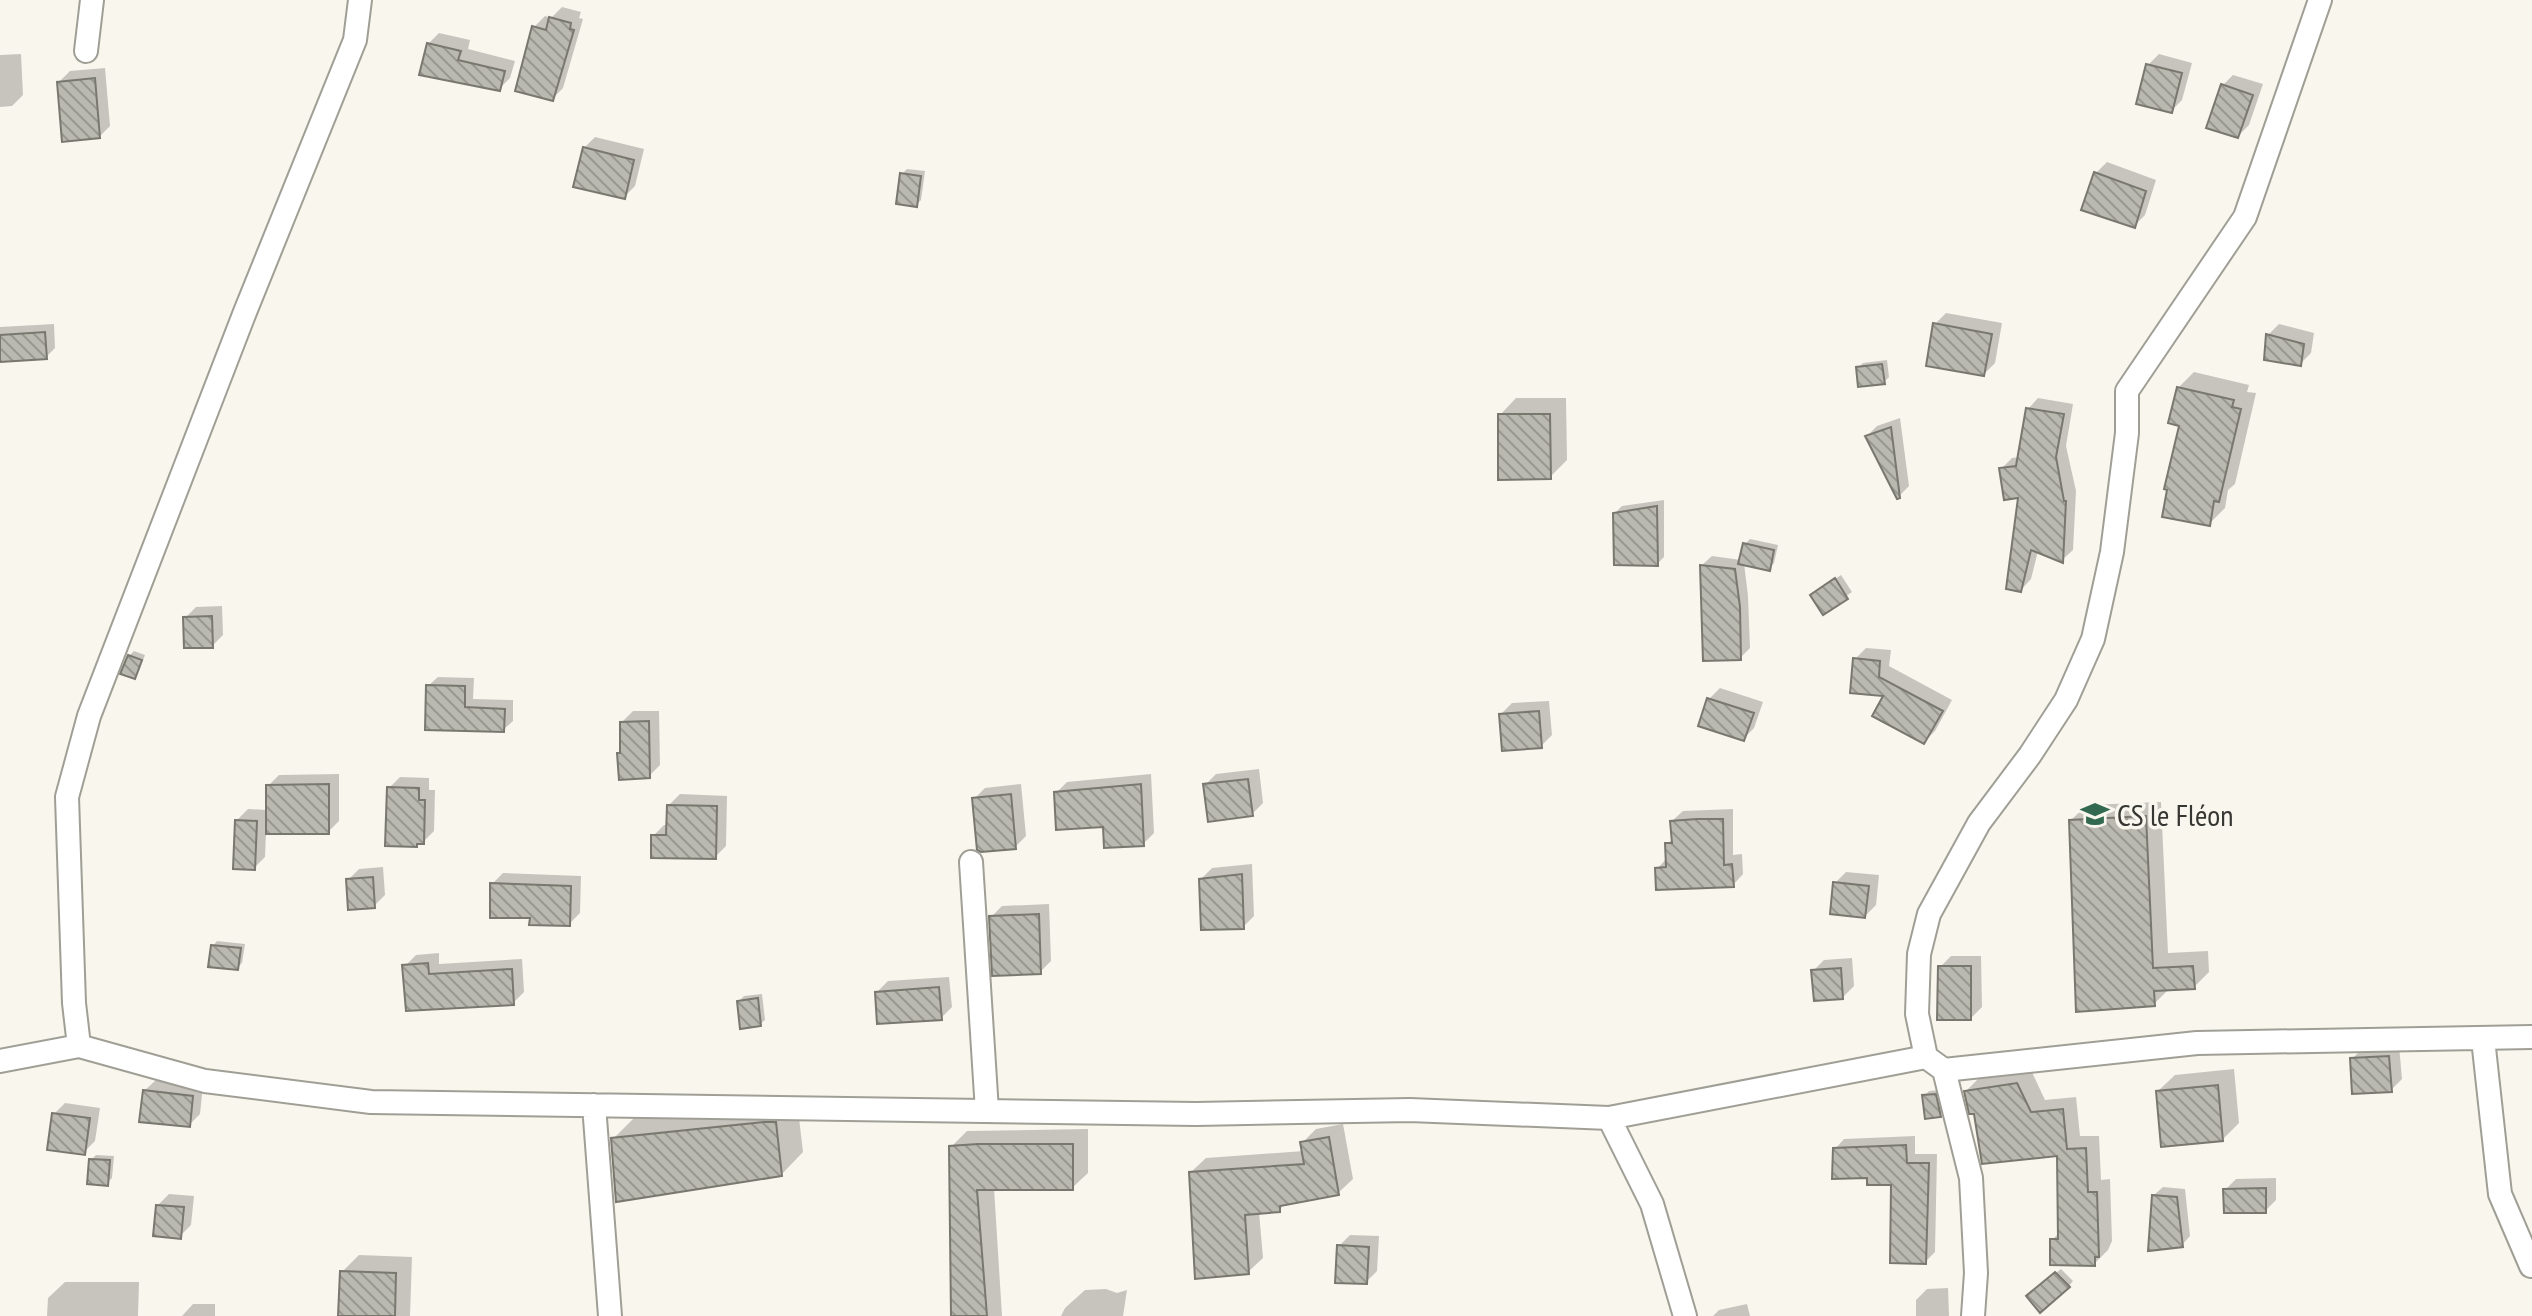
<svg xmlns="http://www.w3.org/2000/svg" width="2532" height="1316" font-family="'PT Sans Narrow',sans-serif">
<defs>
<pattern id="building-back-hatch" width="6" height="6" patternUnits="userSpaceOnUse" patternTransform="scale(2)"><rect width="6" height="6" fill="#bab9b0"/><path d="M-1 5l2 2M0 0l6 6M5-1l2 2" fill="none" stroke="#989790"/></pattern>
</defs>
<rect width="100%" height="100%" fill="#f8f6ed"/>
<path fill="#0003" d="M 562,7 L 581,12 L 579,18 L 583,19 L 563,88 L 552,99 L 534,27 L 545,16 L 551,18 Z
M 439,33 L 470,40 L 468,49 L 515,61 L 510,78 L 499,89 L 428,44 Z
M 21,54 L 23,95 L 12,106 L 0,107 L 0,55 Z
M 2159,54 L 2192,63 L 2182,100 L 2171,111 L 2148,65 Z
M 105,68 L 110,126 L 99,137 L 59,82 L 70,71 Z
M 2233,75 L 2263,84 L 2249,125 L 2238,136 L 2222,86 Z
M 595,137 L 644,149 L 635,186 L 624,197 L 584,148 Z
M 2107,162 L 2156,180 L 2145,215 L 2134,226 L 2096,173 Z
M 907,169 L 925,171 L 921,200 L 916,205 L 902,174 Z
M 1946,313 L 2002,323 L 1995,363 L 1984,374 L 1935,324 Z
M 54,324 L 55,348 L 46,357 L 0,360 L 0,327 Z
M 2279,324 L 2314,333 L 2311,353 L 2300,364 L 2268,335 Z
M 1887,360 L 1889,377 L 1884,382 L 1858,368 L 1863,363 Z
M 2194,372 L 2249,385 L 2247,392 L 2256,393 L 2235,484 L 2228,490 L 2225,508 L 2209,524 L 2182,424 L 2178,388 Z
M 1516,398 L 1566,398 L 1567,460 L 1550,477 L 1500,415 Z
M 2038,398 L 2073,404 L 2066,446 L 2076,491 L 2073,550 L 2062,560 L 2038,551 L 2031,579 L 2021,590 L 2020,495 L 2001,469 L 2012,458 L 2019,457 L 2028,409 Z
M 1900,418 L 1909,486 L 1899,496 L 1867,436 L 1877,426 Z
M 1664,500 L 1664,557 L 1657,564 L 1615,513 L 1622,506 Z
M 1750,539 L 1778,545 L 1774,563 L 1769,568 L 1744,563 L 1748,596 L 1750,648 L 1740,658 L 1702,565 L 1712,556 L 1741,560 L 1745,544 Z
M 1841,575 L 1852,592 L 1823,612 L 1812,595 Z
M 222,606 L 223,635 L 212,646 L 185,618 L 196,607 Z
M 1866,648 L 1891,650 L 1889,666 L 1952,700 L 1935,731 L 1924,742 L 1855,659 Z
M 134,651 L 145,655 L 139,671 L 134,676 L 129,656 Z
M 438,677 L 474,678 L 473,699 L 513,700 L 513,721 L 503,730 L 428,686 Z
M 1720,688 L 1763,702 L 1754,728 L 1743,739 L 1709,699 Z
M 1549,701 L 1552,735 L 1541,746 L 1501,714 L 1512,703 Z
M 633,711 L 659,711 L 660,765 L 649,776 L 619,754 L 622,751 L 622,722 Z
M 1259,769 L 1263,803 L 1252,814 L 1205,785 L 1216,774 Z
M 339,774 L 339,821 L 328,832 L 266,832 L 265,857 L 254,868 L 237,820 L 248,809 L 268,810 L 268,786 L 279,775 Z
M 1151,774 L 1154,833 L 1143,844 L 1105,825 L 1056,793 L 1067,782 Z
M 400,777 L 429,778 L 429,790 L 435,790 L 434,831 L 423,842 L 389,788 Z
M 1021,784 L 1026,836 L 1015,847 L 974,799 L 985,788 Z
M 680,794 L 727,796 L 726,846 L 715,857 L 653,836 L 664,825 L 668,825 L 669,805 Z
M 2161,802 L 2168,953 L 2208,951 L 2209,972 L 2194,987 L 2170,988 L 2154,1004 L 2071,820 L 2087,805 Z
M 1733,809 L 1733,855 L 1742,854 L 1743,874 L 1733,885 L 1657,869 L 1667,858 L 1667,844 L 1674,838 L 1672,821 L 1683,811 Z
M 1252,864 L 1254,916 L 1243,927 L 1201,879 L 1212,868 Z
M 383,867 L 385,895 L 374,906 L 348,880 L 359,869 Z
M 1846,872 L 1879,875 L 1876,905 L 1865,916 L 1835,883 Z
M 503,873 L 581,876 L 580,913 L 569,924 L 532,916 L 492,884 Z
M 1049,904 L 1051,961 L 1040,972 L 991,917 L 1002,906 Z
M 217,941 L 245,944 L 242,963 L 237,968 L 213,946 Z
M 439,953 L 439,964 L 522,959 L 524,992 L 513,1003 L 405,966 L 416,955 Z
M 1951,956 L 1981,956 L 1982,1007 L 1971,1018 L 1940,967 Z
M 1852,958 L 1854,986 L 1843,997 L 1813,971 L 1824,960 Z
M 949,977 L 952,1007 L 941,1018 L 877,992 L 888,981 Z
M 762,994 L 765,1020 L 760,1024 L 739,1001 L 744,996 Z
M 2399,1045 L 2402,1079 L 2391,1090 L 2352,1059 L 2363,1048 Z
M 2234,1069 L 2239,1123 L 2223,1139 L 2158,1091 L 2175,1075 Z
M 2031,1070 L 2045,1100 L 2076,1097 L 2080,1136 L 2099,1136 L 2101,1180 L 2110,1179 L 2112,1241 L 2108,1250 L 2094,1264 L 2052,1240 L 2060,1232 L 2059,1154 L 1975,1111 L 1966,1091 L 1979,1078 Z
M 156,1080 L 203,1085 L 200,1114 L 189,1125 L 144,1091 Z
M 1940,1090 L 1945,1110 L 1940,1115 L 1924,1096 L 1929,1091 Z
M 797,1101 L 803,1152 L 781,1175 L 613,1139 L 635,1117 Z
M 65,1103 L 100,1108 L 95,1141 L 84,1152 L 54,1114 Z
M 1343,1124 L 1353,1179 L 1338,1193 L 1287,1202 L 1279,1210 L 1259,1212 L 1263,1258 L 1248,1272 L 1191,1172 L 1206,1158 L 1304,1151 L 1302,1143 L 1316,1129 Z
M 1088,1129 L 1088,1173 L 1072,1188 L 994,1188 L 1002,1316 L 955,1316 L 951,1147 L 967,1131 Z
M 1915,1136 L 1915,1154 L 1937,1154 L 1935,1252 L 1925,1262 L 1893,1183 L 1869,1176 L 1835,1149 L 1844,1139 Z
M 96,1155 L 114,1156 L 112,1178 L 107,1183 L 91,1160 Z
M 2276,1178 L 2276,1200 L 2265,1211 L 2225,1190 L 2236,1179 Z
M 2163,1187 L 2185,1189 L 2190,1236 L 2182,1245 L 2154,1195 Z
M 169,1194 L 194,1196 L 191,1225 L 180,1236 L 158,1205 Z
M 1350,1235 L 1379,1236 L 1377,1271 L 1366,1282 L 1339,1246 Z
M 359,1255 L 412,1257 L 410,1316 L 340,1316 L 342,1272 Z
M 2061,1269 L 2073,1281 L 2069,1286 L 2033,1291 Z
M 65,1282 L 139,1282 L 138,1316 L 47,1316 L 48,1298 Z
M 1948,1288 L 1949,1316 L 1916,1316 L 1916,1300 L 1927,1289 Z
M 1106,1289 L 1117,1293 L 1127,1290 L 1123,1316 L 1061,1316 L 1065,1308 L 1085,1290 Z
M 193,1304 L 215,1304 L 215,1316 L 182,1316 Z
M 1747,1304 L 1750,1316 L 1713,1316 L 1719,1310 Z"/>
<path fill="url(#building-back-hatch)" stroke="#79786f" stroke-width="2" d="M 549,17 L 571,23 L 570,29 L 574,30 L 553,101 L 515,91 L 532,26 L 546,30 Z
M 427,43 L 461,51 L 458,60 L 505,71 L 500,91 L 419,75 Z
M 2146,64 L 2182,73 L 2172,113 L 2136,104 Z
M 95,78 L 100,138 L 62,142 L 57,82 Z
M 2221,84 L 2253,95 L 2238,138 L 2206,128 Z
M 583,147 L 634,160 L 625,199 L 573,187 Z
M 2094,172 L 2146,191 L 2135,228 L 2081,210 Z
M 900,173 L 921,176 L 917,207 L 896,204 Z
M 1933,323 L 1992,334 L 1984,376 L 1926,366 Z
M 45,332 L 47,359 L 0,362 L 0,335 Z
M 2266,334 L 2304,344 L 2301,366 L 2264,360 Z
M 1882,364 L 1885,384 L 1858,387 L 1856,367 Z
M 2177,387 L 2234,400 L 2232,407 L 2241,409 L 2219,502 L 2214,501 L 2210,526 L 2162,517 L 2167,490 L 2164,489 L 2179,426 L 2168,423 Z
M 2026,408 L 2064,414 L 2056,457 L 2064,501 L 2066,501 L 2063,563 L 2031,550 L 2021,592 L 2006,589 L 2018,498 L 2004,500 L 1999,468 L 2016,466 Z
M 1498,414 L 1550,414 L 1551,479 L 1498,480 Z
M 1891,427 L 1900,498 L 1897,499 L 1865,436 Z
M 1657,506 L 1658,566 L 1614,565 L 1613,513 Z
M 1743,543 L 1774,550 L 1770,571 L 1738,564 Z
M 1700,565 L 1735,569 L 1740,607 L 1741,660 L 1703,661 Z
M 1835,578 L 1848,599 L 1823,615 L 1810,595 Z
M 212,616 L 213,648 L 184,648 L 183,617 Z
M 128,655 L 142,660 L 135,679 L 120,674 Z
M 1853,658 L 1880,661 L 1879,677 L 1943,711 L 1924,744 L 1872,716 L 1883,696 L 1850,693 Z
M 426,685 L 465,686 L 465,707 L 505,709 L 504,732 L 425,730 Z
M 1707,698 L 1754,713 L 1744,741 L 1698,726 Z
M 1539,711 L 1542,748 L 1502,751 L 1499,714 Z
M 649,721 L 650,778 L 619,780 L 617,753 L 620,753 L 620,722 Z
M 1248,779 L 1253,816 L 1208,822 L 1203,784 Z
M 329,784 L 329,834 L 266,834 L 266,785 Z
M 1141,784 L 1144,846 L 1104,848 L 1103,827 L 1056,830 L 1054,792 Z
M 387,787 L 419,788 L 419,800 L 425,800 L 424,844 L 417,844 L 417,847 L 385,846 Z
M 1011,794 L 1016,849 L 981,852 L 977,850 L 972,798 Z
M 667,805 L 717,806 L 716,859 L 651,858 L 651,835 L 666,835 Z
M 2146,816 L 2153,968 L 2193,966 L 2195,989 L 2154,991 L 2155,1006 L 2076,1012 L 2069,820 Z
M 1697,819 L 1723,819 L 1724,865 L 1732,864 L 1734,887 L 1656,890 L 1655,868 L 1666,867 L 1665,843 L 1672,843 L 1670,821 Z
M 235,820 L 257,821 L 255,870 L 233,869 Z
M 1242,874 L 1244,929 L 1201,930 L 1199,879 Z
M 373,877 L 375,908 L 348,910 L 346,879 Z
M 1833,882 L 1869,886 L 1865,918 L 1830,914 Z
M 490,883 L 571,886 L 570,926 L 529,925 L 530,918 L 490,918 Z
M 1039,914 L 1041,974 L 992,976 L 989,916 Z
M 211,945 L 241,948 L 238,970 L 208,967 Z
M 428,963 L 429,974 L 512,969 L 514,1005 L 406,1011 L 402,965 Z
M 1938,966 L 1971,966 L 1971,1020 L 1937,1020 Z
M 1841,968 L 1843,999 L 1814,1001 L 1811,970 Z
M 939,987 L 942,1020 L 877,1024 L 875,992 Z
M 758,998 L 761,1026 L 740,1029 L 737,1001 Z
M 2389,1056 L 2392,1092 L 2352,1094 L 2350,1058 Z
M 2017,1083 L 2031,1112 L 2063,1109 L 2067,1149 L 2086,1148 L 2088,1192 L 2097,1192 L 2099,1257 L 2095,1257 L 2095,1266 L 2050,1265 L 2050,1239 L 2058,1239 L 2057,1156 L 1982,1164 L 1974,1114 L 1969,1114 L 1964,1091 Z
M 2218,1085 L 2223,1141 L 2161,1147 L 2156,1091 Z
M 143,1090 L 193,1096 L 190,1127 L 139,1122 Z
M 1936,1094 L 1941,1117 L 1925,1119 L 1922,1095 Z
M 52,1113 L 90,1118 L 85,1155 L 47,1150 Z
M 764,1122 L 776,1122 L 782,1176 L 616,1202 L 611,1138 Z
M 1329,1137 L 1339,1195 L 1280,1206 L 1280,1212 L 1245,1215 L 1249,1274 L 1195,1279 L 1189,1172 L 1304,1164 L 1300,1142 Z
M 978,1144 L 1073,1144 L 1073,1190 L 977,1190 L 987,1316 L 951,1316 L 949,1146 Z
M 1906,1145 L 1907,1163 L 1929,1163 L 1926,1264 L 1890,1263 L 1891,1185 L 1867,1185 L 1867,1178 L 1832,1179 L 1833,1148 Z
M 89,1159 L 110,1160 L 108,1186 L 87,1184 Z
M 2266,1188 L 2266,1213 L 2224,1213 L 2223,1189 Z
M 2152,1195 L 2177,1197 L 2183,1247 L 2148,1251 Z
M 156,1205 L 184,1207 L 181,1239 L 153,1236 Z
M 1337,1245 L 1369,1247 L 1367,1284 L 1335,1283 Z
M 340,1271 L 396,1273 L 395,1316 L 338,1316 Z
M 2055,1272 L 2070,1287 L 2040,1313 L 2026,1296 Z"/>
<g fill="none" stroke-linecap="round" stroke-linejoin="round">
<defs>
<path id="street" d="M 86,51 L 92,0
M 971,862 L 987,1111
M 2483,1039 L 2500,1194 L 2531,1266
M 79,1046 L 74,1003 L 67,797 L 89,716 L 245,312 L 355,40 L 360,0
M 1926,1057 L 1917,1014 L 1919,954 L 1929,914 L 1979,823 L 2030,755 L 2066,700 L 2093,639 L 2112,552 L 2127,433 L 2127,391 L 2245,217 L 2320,0
M 0,1061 L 79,1046 L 205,1081 L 371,1102 L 1196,1114 L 1410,1110 L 1609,1118 L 1926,1057 L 1944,1070 L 2197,1043 L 2532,1037
M 1944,1070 L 1971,1178 L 1976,1273 L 1973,1316
M 594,1105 L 610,1316
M 1609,1118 L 1652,1204 L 1685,1316"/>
</defs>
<use href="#street" stroke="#a09f96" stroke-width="26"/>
<use href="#street" stroke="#fff" stroke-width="22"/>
</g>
<defs>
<symbol id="school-bare" viewBox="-9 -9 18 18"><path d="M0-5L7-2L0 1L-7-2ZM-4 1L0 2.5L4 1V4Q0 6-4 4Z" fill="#326950" stroke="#f8f6ed" stroke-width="2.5" paint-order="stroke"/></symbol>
</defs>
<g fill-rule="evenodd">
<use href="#school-bare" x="2075" y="794" width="40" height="40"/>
</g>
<g text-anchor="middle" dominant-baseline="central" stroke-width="7" stroke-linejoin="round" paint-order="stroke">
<g font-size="30" fill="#363632" stroke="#f8f6ed" text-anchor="start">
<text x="2117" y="814">CS le Fléon</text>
</g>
</g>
</svg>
